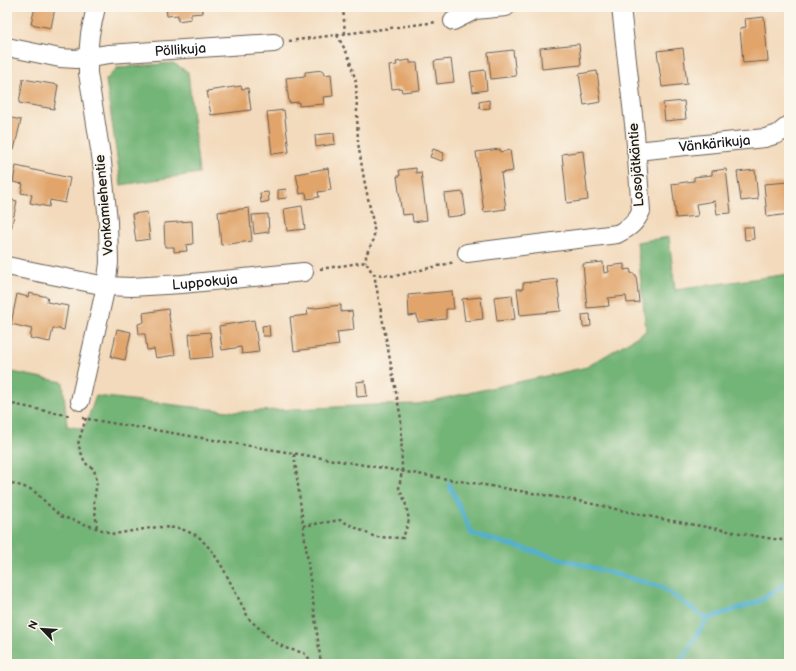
<svg xmlns="http://www.w3.org/2000/svg" width="796" height="671" font-family="'Balsamiq Sans',sans-serif">
<rect width="100%" height="100%" fill="#fbf7ec"/>
<filter id="ink" filterUnits="userSpaceOnUse"><feTurbulence type="fractalNoise" baseFrequency=".025" numOctaves="2"/><feDisplacementMap in="SourceGraphic" scale="8" xChannelSelector="R" yChannelSelector="G"/><feConvolveMatrix kernelMatrix="1 2 1 2 8 2 1 2 1" color-interpolation-filters="sRGB"/></filter>
<filter id="wash" filterUnits="userSpaceOnUse"><feTurbulence type="fractalNoise" baseFrequency=".012" numOctaves="4" result="noise"/><feDisplacementMap in="SourceGraphic" scale="16" xChannelSelector="R" yChannelSelector="G"/><feGaussianBlur stdDeviation="0.9" result="paint"/><feColorMatrix in="noise" values="0 0 0 0 0 0 0 0 0 0 0 0 0 0 0 0 0 1.4 0 .05"/><feComposite in="paint" operator="in"/></filter>
<g filter="url(#wash)">
<rect width="100%" height="100%" fill="#f3dabc"/>
<path fill="#73b477" stroke="#48684a" d="M 173,63 L 188,72 L 199,173 L 121,185 L 106,80 L 117,68 Z
M 669,237 L 675,290 L 789,274 L 789,664 L 7,664 L 7,371 L 63,382 L 67,426 L 84,429 L 96,396 L 237,412 L 375,405 L 418,404 L 587,367 L 646,331 L 637,242 Z"/>
<g fill="none" stroke-linecap="round" stroke-linejoin="round">
<path stroke="#52b0d1" stroke-width="4.5" d="M 449,484 L 472,534 L 661,587 L 707,619
M 679,664 L 707,619 L 760,601 L 789,582"/>
</g>
<g id="blocks">
<path fill="#e1a46a" d="M 35,7 L 55,8 L 51,28 L 31,24 Z
M 166,7 L 202,7 L 203,13 L 191,14 L 191,19 L 178,21 L 178,15 L 167,16 Z
M 764,17 L 768,61 L 743,63 L 740,28 L 746,27 L 745,19 Z
M 579,44 L 581,65 L 542,69 L 540,48 Z
M 683,48 L 687,84 L 662,87 L 657,51 Z
M 513,50 L 516,76 L 491,79 L 488,53 Z
M 451,59 L 454,82 L 437,84 L 434,61 Z
M 410,60 L 410,63 L 417,63 L 420,90 L 402,92 L 401,88 L 392,89 L 389,66 L 397,65 L 396,62 Z
M 323,70 L 324,75 L 331,74 L 333,96 L 323,97 L 324,104 L 299,106 L 299,102 L 289,103 L 286,78 L 305,76 L 305,72 Z
M 485,70 L 487,90 L 473,92 L 470,72 Z
M 597,71 L 601,102 L 584,105 L 579,74 Z
M 23,79 L 58,85 L 54,109 L 19,103 Z
M 241,86 L 242,89 L 248,88 L 251,110 L 211,115 L 207,91 Z
M 489,100 L 490,108 L 480,109 L 479,102 Z
M 684,101 L 686,119 L 665,121 L 663,103 Z
M 284,110 L 289,152 L 272,154 L 267,112 Z
M 7,117 L 21,120 L 14,150 L 7,149 Z
M 334,133 L 335,144 L 316,147 L 315,135 Z
M 433,149 L 444,153 L 442,161 L 430,157 Z
M 500,149 L 500,152 L 510,150 L 513,171 L 501,173 L 506,209 L 484,212 L 476,152 Z
M 583,151 L 588,200 L 567,203 L 562,154 Z
M 16,166 L 70,178 L 65,203 L 50,200 L 49,207 L 30,203 L 32,195 L 21,193 L 23,184 L 13,182 Z
M 328,168 L 331,190 L 318,192 L 319,197 L 307,199 L 306,193 L 300,194 L 296,174 Z
M 416,168 L 416,173 L 421,172 L 427,220 L 413,222 L 412,214 L 402,215 L 397,176 L 400,176 L 399,170 Z
M 726,169 L 731,213 L 717,214 L 715,201 L 696,204 L 698,216 L 676,218 L 672,184 L 694,181 L 694,177 L 712,175 L 712,171 Z
M 755,170 L 758,199 L 741,201 L 737,172 Z
M 789,182 L 789,214 L 767,217 L 764,184 Z
M 286,189 L 287,198 L 278,199 L 278,190 Z
M 268,192 L 269,201 L 261,203 L 260,193 Z
M 463,192 L 466,215 L 447,217 L 444,194 Z
M 7,199 L 17,201 L 11,229 L 7,228 Z
M 302,206 L 305,229 L 287,231 L 284,209 Z
M 249,208 L 252,241 L 221,245 L 218,212 Z
M 147,212 L 150,239 L 136,241 L 132,214 Z
M 268,214 L 269,232 L 254,234 L 252,215 Z
M 192,221 L 193,244 L 186,245 L 187,251 L 174,252 L 174,247 L 165,247 L 164,223 Z
M 744,227 L 753,227 L 754,239 L 745,240 Z
M 603,262 L 604,273 L 609,272 L 608,266 L 624,264 L 624,270 L 630,269 L 631,273 L 636,275 L 639,302 L 627,303 L 626,296 L 608,298 L 609,306 L 587,308 L 583,264 Z
M 557,279 L 561,311 L 520,315 L 517,289 L 523,289 L 523,283 Z
M 452,291 L 454,309 L 446,309 L 446,319 L 418,322 L 417,315 L 409,316 L 408,295 Z
M 29,293 L 48,297 L 47,302 L 68,306 L 64,330 L 53,328 L 50,342 L 30,338 L 32,329 L 11,324 L 17,294 L 28,297 Z
M 512,295 L 515,319 L 497,321 L 494,297 Z
M 481,297 L 483,319 L 465,321 L 462,299 Z
M 341,305 L 341,312 L 352,311 L 354,330 L 337,332 L 339,345 L 294,351 L 290,317 L 308,315 L 307,309 Z
M 168,309 L 175,355 L 156,358 L 154,349 L 147,350 L 145,334 L 139,334 L 138,324 L 144,322 L 143,313 Z
M 590,314 L 591,326 L 583,327 L 582,315 Z
M 254,320 L 259,352 L 242,354 L 241,347 L 222,350 L 219,326 Z
M 269,325 L 270,336 L 263,336 L 262,326 Z
M 117,329 L 131,332 L 125,360 L 111,357 Z
M 210,332 L 213,357 L 191,359 L 189,334 Z
M 365,381 L 367,396 L 357,397 L 356,382 Z"/>
</g>
</g>
<g filter="url(#ink)">
<use href="#blocks" fill-opacity="0" stroke="#675e54" stroke-width="1"/>
<g fill="none" stroke-linecap="round" stroke-linejoin="round">
<defs>
<g id="minor">
<path d="M 453,21 L 475,10 L 506,7"/>
<path id="s1" d="M 7,47 L 60,58 L 76,59 L 109,54 L 274,43"/>
<path id="s2" d="M 636,151 L 765,138 L 778,134 L 789,125"/>
<path d="M 467,253 L 617,234 C 629,228 635,224 641,211 L 635,133 L 621,7"/>
<path id="s3" d="M 7,266 L 106,286 L 131,287 L 182,284 L 304,272"/>
<path d="M 80,401 L 106,286 L 109,263 L 108,221 L 102,162 L 88,73 L 88,57 L 90,34 L 96,7"/>
</g>
</defs>
<use href="#minor" stroke="#675e54" stroke-width="20"/>
<path stroke="#675e54" stroke-width="2.5" stroke-dasharray="3 3" stroke-linecap="butt" d="M 343,7 L 345,34
M 337,35 L 348,55 L 356,82 L 358,143 L 364,179 L 374,227 L 374,239 L 366,255 L 366,262
M 289,41 L 437,22
M 320,269 L 366,262 L 369,268 L 374,274 L 395,276 L 455,262
M 7,403 L 71,416
M 82,418 L 574,500 L 662,519 L 767,538 L 789,541
M 86,418 L 78,444 L 85,463 L 94,469 L 97,482 L 94,501 L 97,529
M 294,454 L 321,664
M 7,480 L 9,482 L 33,490 L 60,516 L 114,534 L 157,527 L 179,528 L 198,536 L 212,551 L 223,568 L 249,619 L 273,641 L 285,648 L 304,653 L 314,664
M 303,526 L 340,520 L 375,537 L 403,538 L 409,520 L 405,501 L 399,488 L 402,471 L 401,419 L 374,274"/>
<use href="#minor" stroke="#fff" stroke-width="18"/>
</g>
</g>
<g text-anchor="middle" dominant-baseline="central" stroke-width="3" stroke-linejoin="round" paint-order="stroke">
<g font-size="14" fill="#1c1c1c" stroke="#fbf7ec">
<text stroke="none"><textPath href="#s1" startOffset="175">Pöllikuja</textPath></text>
<text stroke="none"><textPath href="#s2" startOffset="79">Vänkärikuja</textPath></text>
<text transform="translate(636 165) rotate(-94)">Losojätkäntie</text>
<text transform="translate(104 205) rotate(-95)">Vonkamiehentie</text>
<text stroke="none"><textPath href="#s3" startOffset="200">Luppokuja</textPath></text>
</g>
</g>
<rect width="796" height="671" fill="none" stroke="#fbf7ec" stroke-width="24"/>
<g transform="translate(42 629) rotate(295)" stroke="#fbf7ec" stroke-width="3" paint-order="stroke">
<path d="M0-3L7 15L0 10L-7 15Z" fill="#1c1c1c"/>
<text y="-6" font-size="11" font-weight="bold" text-anchor="middle" fill="#1c1c1c">N</text>
</g>
</svg>
